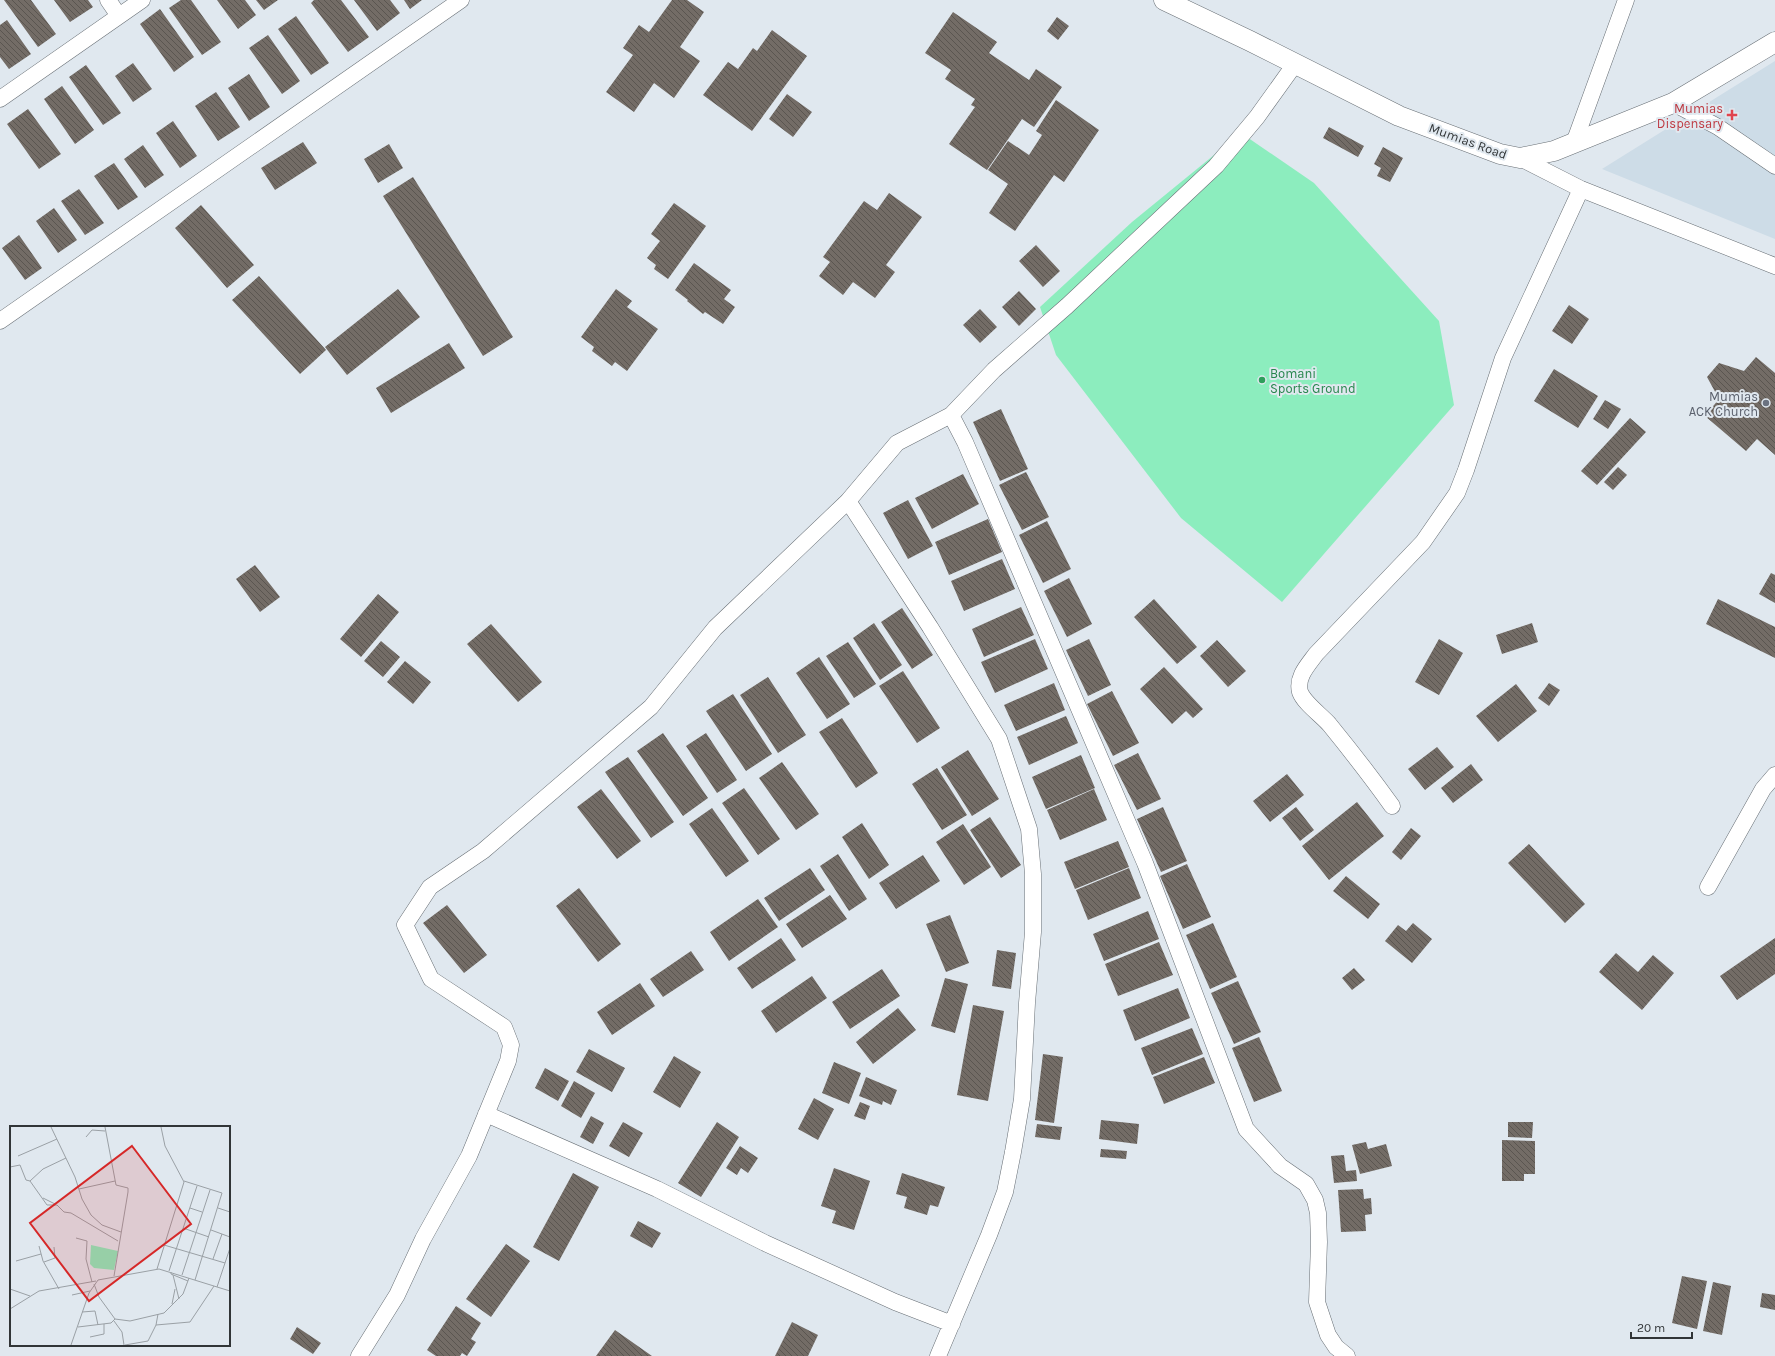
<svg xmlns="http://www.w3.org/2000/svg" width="1775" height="1356" font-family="Karla,sans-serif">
<defs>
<pattern id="building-back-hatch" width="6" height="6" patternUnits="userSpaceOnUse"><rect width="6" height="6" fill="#736c66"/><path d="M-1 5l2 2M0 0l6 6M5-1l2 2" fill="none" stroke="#5a5550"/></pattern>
</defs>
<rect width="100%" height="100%" fill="#e0e8ef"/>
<path fill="#cddce7" d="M 1775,61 L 1775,239 L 1602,169 Z"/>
<path fill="#8cedbe" d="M 1241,133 L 1314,183 L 1439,321 L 1454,405 L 1282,602 L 1181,518 L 1056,355 L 1040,307 L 1132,222 Z"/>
<path fill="url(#building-back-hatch)" d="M 4,0 L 31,0 L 56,34 L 38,47 Z
M 54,0 L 88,0 L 93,7 L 70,22 Z
M 181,0 L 191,0 L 221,42 L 202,55 L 169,8 Z
M 217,0 L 245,0 L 256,15 L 238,29 Z
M 256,0 L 278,0 L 264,10 Z
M 314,0 L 341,0 L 369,37 L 348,52 L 311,3 Z
M 354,0 L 390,0 L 400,13 L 377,31 Z
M 404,0 L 422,0 L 410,9 Z
M 672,0 L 687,0 L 704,12 L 680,47 L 700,61 L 674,98 L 654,83 L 634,112 L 606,92 L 633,55 L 623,48 L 639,25 L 649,32 Z
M 160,9 L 194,57 L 174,72 L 140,24 Z
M 953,12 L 997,42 L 989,53 L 1029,80 L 1036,69 L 1062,87 L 1034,127 L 1022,119 L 987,170 L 949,144 L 975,107 L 971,105 L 975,99 L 945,79 L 951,70 L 925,53 Z
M 296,16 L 329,63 L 311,75 L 278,29 Z
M 1057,17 L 1069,26 L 1058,40 L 1047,31 Z
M 7,20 L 31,54 L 9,69 L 0,57 L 0,25 Z
M 772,30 L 807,56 L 752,131 L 703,95 L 728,62 L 738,69 L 753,48 L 757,51 Z
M 268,35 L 300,81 L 282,94 L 249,48 Z
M 133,63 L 152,89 L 133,102 L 115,76 Z
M 86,65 L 121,113 L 103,125 L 69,77 Z
M 249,74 L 270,107 L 249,121 L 228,88 Z
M 62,86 L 94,130 L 75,144 L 44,99 Z
M 216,92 L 240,127 L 218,141 L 195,106 Z
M 787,94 L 812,112 L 793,137 L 769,119 Z
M 1056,100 L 1099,130 L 1064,182 L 1054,175 L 1015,231 L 989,213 L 1008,184 L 988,170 L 1008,141 L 1029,155 L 1042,135 L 1036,131 Z
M 28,109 L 61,154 L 39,169 L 7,124 Z
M 173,121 L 197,156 L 180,168 L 156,133 Z
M 1329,127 L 1364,146 L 1358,157 L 1323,138 Z
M 303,142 L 317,163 L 275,190 L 261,168 Z
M 389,144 L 403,168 L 378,183 L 364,159 Z
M 143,145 L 164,175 L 145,188 L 124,159 Z
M 1383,147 L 1403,158 L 1390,182 L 1377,176 L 1381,168 L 1374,164 Z
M 114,163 L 138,197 L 118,210 L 94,176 Z
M 413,177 L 513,337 L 483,356 L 383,196 Z
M 79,189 L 104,223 L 85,235 L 61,201 Z
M 889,193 L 922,217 L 886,265 L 895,272 L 875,298 L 853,282 L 843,295 L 819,276 L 830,262 L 823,257 L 864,201 L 877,210 Z
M 674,203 L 706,226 L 668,279 L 654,269 L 656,265 L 647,258 L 660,241 L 651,234 Z
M 201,205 L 254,265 L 227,288 L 175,228 Z
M 54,208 L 77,240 L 58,253 L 36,221 Z
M 19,235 L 42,268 L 25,280 L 2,248 Z
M 1036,245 L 1060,271 L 1043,287 L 1019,261 Z
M 694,263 L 731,290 L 724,299 L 735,307 L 723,324 L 705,312 L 703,314 L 687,301 L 688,300 L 675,290 Z
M 259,276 L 326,350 L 300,374 L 232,300 Z
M 398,289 L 420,317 L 347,375 L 325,347 Z
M 616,289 L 632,301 L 627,307 L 658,329 L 627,371 L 615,362 L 612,366 L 592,351 L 594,347 L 581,337 Z
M 1019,291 L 1036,309 L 1019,326 L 1002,307 Z
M 1569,305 L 1589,319 L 1572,344 L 1552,331 Z
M 980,309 L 997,327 L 980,343 L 963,325 Z
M 449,343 L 465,368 L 391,413 L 376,388 Z
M 1756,357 L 1775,373 L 1775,455 L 1757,439 L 1746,451 L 1705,416 L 1719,399 L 1707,377 L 1719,363 L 1744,371 Z
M 1554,369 L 1598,396 L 1578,428 L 1534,401 Z
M 1605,400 L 1621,409 L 1608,429 L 1593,419 Z
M 1001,409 L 1028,469 L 1000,481 L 973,422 Z
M 1630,418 L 1646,432 L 1597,485 L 1581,471 Z
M 1618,467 L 1627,475 L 1613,490 L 1604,482 Z
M 1026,472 L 1049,517 L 1022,530 L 999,485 Z
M 963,474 L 979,504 L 932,529 L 915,498 Z
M 908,500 L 933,546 L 908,559 L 883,513 Z
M 988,519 L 1002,552 L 949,575 L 935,542 Z
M 1047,521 L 1071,569 L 1043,583 L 1019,535 Z
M 1002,559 L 1015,589 L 964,611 L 951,581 Z
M 255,565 L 280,597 L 260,612 L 236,579 Z
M 1771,573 L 1775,575 L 1775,603 L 1759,594 Z
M 1069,578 L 1092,624 L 1067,637 L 1044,591 Z
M 378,594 L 399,612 L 361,657 L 340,639 Z
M 1154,599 L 1197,647 L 1177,664 L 1134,617 Z
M 1718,599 L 1775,627 L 1775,658 L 1706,624 Z
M 1021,607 L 1034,635 L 984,657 L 972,629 Z
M 902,608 L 933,655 L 912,669 L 881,622 Z
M 874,623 L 902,665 L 880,680 L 853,638 Z
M 1532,623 L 1538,642 L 1502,654 L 1496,635 Z
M 491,624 L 542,682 L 518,702 L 467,644 Z
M 1035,639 L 1048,669 L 995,693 L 981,662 Z
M 1089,639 L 1111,685 L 1088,696 L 1066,650 Z
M 1439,639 L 1463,653 L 1439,695 L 1415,682 Z
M 1217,640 L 1246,671 L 1228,687 L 1200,656 Z
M 381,641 L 400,657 L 383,677 L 364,661 Z
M 848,642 L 876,684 L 854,698 L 826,656 Z
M 819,657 L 850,704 L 827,719 L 796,673 Z
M 405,661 L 431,682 L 413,704 L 387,682 Z
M 1164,667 L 1203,709 L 1193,718 L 1186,711 L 1172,724 L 1140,689 Z
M 903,671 L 940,728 L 917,743 L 879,686 Z
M 768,677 L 806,735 L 778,753 L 740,695 Z
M 1054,683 L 1065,710 L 1016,731 L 1004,705 Z
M 1549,683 L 1560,690 L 1549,706 L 1538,698 Z
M 1516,684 L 1537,711 L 1498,742 L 1476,716 Z
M 1112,691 L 1139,743 L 1113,756 L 1087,704 Z
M 733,694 L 772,754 L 746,771 L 706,711 Z
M 1066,716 L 1078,743 L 1029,765 L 1017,737 Z
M 842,718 L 878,773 L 856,788 L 819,732 Z
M 663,733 L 708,798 L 683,816 L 637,751 Z
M 706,733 L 737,780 L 717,793 L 686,746 Z
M 1437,747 L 1454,767 L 1425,790 L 1408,769 Z
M 968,750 L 999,799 L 972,816 L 941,767 Z
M 1138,753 L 1161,799 L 1137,810 L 1114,765 Z
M 1081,755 L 1095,788 L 1046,809 L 1032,777 Z
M 628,757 L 674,822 L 651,838 L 605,772 Z
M 782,762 L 819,814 L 796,830 L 759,778 Z
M 1471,764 L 1483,780 L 1453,803 L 1441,788 Z
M 937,768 L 967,815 L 942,830 L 912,784 Z
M 1287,774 L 1304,795 L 1270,822 L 1253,801 Z
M 744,788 L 780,839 L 758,855 L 722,803 Z
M 601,789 L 641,841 L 617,859 L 577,807 Z
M 1094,789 L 1107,820 L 1060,840 L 1047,810 Z
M 1357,802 L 1384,836 L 1329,880 L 1302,846 Z
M 1163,807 L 1187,861 L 1161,872 L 1137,819 Z
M 1296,807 L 1314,830 L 1300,841 L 1282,818 Z
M 712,808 L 749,861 L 726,877 L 689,824 Z
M 990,817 L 1021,865 L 1001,878 L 970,830 Z
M 862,823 L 889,865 L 869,879 L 842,837 Z
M 963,824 L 991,867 L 964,885 L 936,842 Z
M 1411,828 L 1421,836 L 1401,860 L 1392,852 Z
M 1118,841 L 1129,867 L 1075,889 L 1064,862 Z
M 1529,844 L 1585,904 L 1565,923 L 1508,863 Z
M 838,854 L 867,899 L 849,911 L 820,866 Z
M 923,855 L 940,881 L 896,909 L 879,883 Z
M 1187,864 L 1211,917 L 1183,929 L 1160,876 Z
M 810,868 L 825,890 L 779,921 L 764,898 Z
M 1129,868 L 1141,898 L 1088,920 L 1076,890 Z
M 1346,876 L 1380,904 L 1368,919 L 1333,891 Z
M 579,888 L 621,944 L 598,962 L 556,906 Z
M 830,895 L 847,919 L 802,948 L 786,924 Z
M 758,899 L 778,927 L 729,961 L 710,932 Z
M 447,905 L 487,955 L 464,973 L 423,923 Z
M 1148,911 L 1159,939 L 1104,961 L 1093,934 Z
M 950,915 L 969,963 L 946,972 L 926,924 Z
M 1213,923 L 1237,977 L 1210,989 L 1186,935 Z
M 1413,923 L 1432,939 L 1412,963 L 1385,941 L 1398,925 L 1406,931 Z
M 781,938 L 796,960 L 752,989 L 737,968 Z
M 1775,938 L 1775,974 L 1737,1000 L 1720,976 Z
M 1159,942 L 1173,975 L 1118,996 L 1105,964 Z
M 997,950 L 1016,953 L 1011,989 L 992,986 Z
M 691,951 L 704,970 L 663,997 L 650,979 Z
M 1616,953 L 1638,972 L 1653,955 L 1674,973 L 1642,1010 L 1599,972 Z
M 1354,968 L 1365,980 L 1352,990 L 1342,978 Z
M 882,969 L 900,996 L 850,1029 L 832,1002 Z
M 812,976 L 827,998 L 776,1033 L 761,1011 Z
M 945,978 L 968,984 L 955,1033 L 931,1026 Z
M 1238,981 L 1261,1032 L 1234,1044 L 1211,993 Z
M 640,983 L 655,1006 L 612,1035 L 597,1012 Z
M 1178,988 L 1190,1018 L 1135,1041 L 1123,1010 Z
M 973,1005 L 1004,1011 L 988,1101 L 957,1095 Z
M 898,1008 L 916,1030 L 873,1064 L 856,1042 Z
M 1192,1028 L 1203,1054 L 1152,1075 L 1141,1048 Z
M 1259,1037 L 1282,1091 L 1254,1102 L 1232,1048 Z
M 589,1049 L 625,1068 L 612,1092 L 576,1072 Z
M 1043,1054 L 1063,1057 L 1054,1123 L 1035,1120 Z
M 674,1056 L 701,1072 L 680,1108 L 653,1092 Z
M 1204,1057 L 1215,1083 L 1164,1104 L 1153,1077 Z
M 834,1062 L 861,1073 L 849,1104 L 822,1093 Z
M 545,1068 L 569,1081 L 558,1101 L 535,1088 Z
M 866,1077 L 897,1090 L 891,1105 L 883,1101 L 882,1105 L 859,1096 Z
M 574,1081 L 595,1093 L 581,1118 L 561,1106 Z
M 814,1098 L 834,1109 L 818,1140 L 798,1129 Z
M 860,1102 L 870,1106 L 865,1120 L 854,1116 Z
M 591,1116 L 604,1123 L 593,1144 L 580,1137 Z
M 1101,1120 L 1139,1124 L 1137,1144 L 1099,1139 Z
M 623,1122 L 643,1133 L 629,1157 L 609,1146 Z
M 717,1122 L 739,1137 L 701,1197 L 678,1183 Z
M 1508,1122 L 1533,1122 L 1532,1138 L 1508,1137 Z
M 1037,1124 L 1062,1127 L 1060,1140 L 1035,1137 Z
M 1502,1140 L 1535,1141 L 1535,1174 L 1524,1174 L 1524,1181 L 1502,1181 Z
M 1366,1142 L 1368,1149 L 1386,1144 L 1392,1166 L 1360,1174 L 1352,1145 Z
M 740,1146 L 758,1158 L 748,1173 L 741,1168 L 737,1175 L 726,1168 Z
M 1101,1149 L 1127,1151 L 1126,1159 L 1100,1157 Z
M 1344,1155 L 1346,1171 L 1356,1170 L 1357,1181 L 1334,1183 L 1331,1156 Z
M 834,1168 L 870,1181 L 854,1230 L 832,1223 L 836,1211 L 821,1206 Z
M 573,1173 L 599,1187 L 559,1261 L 533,1247 Z
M 902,1173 L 945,1187 L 938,1207 L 930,1205 L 927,1215 L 904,1208 L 907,1197 L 896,1194 Z
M 1363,1189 L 1364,1199 L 1371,1198 L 1372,1214 L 1365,1215 L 1366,1231 L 1341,1232 L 1338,1190 Z
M 638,1221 L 661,1233 L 652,1248 L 630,1236 Z
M 506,1244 L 530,1261 L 491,1317 L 466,1299 Z
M 1682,1276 L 1707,1281 L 1697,1329 L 1672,1323 Z
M 1713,1282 L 1731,1286 L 1722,1335 L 1703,1331 Z
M 1762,1293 L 1775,1295 L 1775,1310 L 1760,1307 Z
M 456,1306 L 481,1323 L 471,1339 L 476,1342 L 467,1356 L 462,1353 L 460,1356 L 436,1356 L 427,1350 Z
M 792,1322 L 818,1335 L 808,1356 L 775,1356 Z
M 297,1327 L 321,1343 L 313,1354 L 290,1339 Z
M 615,1330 L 652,1356 L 596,1356 Z"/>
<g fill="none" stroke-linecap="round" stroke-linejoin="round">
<defs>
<path id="minor" d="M 108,0 L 119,16
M 0,99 L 142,0
M 1673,103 L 1718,127 L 1775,166
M 1574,143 L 1626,0
M 1520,158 L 1581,189 L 1775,266
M 0,321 L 461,0
M 951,415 L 965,442 L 1145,863 L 1246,1129 L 1280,1166 L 1306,1184 L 1315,1200 L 1318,1213 L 1319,1242 L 1317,1302 L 1328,1335 L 1336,1347 L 1347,1356
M 848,501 L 930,627 L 999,739 L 1029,829 L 1033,874 L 1033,932 L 1027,1003 L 1022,1099 L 1013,1152 L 1005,1192 L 989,1235 L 938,1356
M 1392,806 C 1372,778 1351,751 1329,724 C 1321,715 1304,703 1300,692 C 1296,677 1308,665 1316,654 L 1423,542 L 1457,493 L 1466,470 L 1503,358 L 1581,189
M 1708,887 L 1763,789 L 1775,775
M 486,1114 L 657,1189 L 765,1243 L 895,1302 L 952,1324
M 359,1356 L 397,1295 L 423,1239 L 469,1156 L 508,1061 L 511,1045 L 504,1027 L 431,979 L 405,925 L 430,887 L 483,851 L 651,707 L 715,628 L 848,501 L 897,443 L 951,415 L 994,370 L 1067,306 L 1216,166 L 1257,117 L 1295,64"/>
<path id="tertiary" d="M 1164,0 L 1250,41 L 1399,116 L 1500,154 L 1520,158 L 1554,151 L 1673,103 L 1775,42"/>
</defs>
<use href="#minor" stroke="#686f75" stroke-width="17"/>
<use href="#tertiary" stroke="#686f75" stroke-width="21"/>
<use href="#minor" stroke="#fff" stroke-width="16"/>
<use href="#tertiary" stroke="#fff" stroke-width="20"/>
</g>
<path fill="#e0444e" stroke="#e0e8ef" stroke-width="1.5" d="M1730 109h4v4h4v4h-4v4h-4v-4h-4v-4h4z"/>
<circle fill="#2e9e5b" stroke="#e0e8ef" stroke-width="1.5" cx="1262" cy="380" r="4"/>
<circle fill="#6b7280" stroke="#e0e8ef" stroke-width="1.5" cx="1766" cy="403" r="4"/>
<g text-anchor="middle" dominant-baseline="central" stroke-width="4" stroke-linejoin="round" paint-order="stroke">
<g font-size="13" fill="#be3a42" stroke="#e0e8ef" text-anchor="end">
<text x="1723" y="108">Mumias<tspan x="1723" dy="15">Dispensary</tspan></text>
</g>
<g font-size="13" fill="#313537" stroke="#e0e8ef">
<text transform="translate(1468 141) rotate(20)">Mumias Road</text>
</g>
<g font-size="13" fill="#27864d" stroke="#e0e8ef" text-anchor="start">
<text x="1270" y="373">Bomani<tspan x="1270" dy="15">Sports Ground</tspan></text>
</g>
<g font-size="13" fill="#5b616d" stroke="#e0e8ef" text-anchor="end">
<text x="1758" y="396">Mumias<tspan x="1758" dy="15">ACK Church</tspan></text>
</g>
</g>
<g transform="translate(10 1126)">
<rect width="220" height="220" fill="#e0e8ef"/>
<path d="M 81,119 L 108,125 L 104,144 L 84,142 L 80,138 Z" fill="#8cedbe"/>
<path fill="none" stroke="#9aa0a5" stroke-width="1" d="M 41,1 L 65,51 L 72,73 L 81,89 L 92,99 L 111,106M 95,1 L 106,59 L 118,62 L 118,66 L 104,150M 76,11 L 82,4 L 95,5M 8,30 L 47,13M 56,32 L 33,43 L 20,55 L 37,79 L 47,79 L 54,86 L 61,87 L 108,115M 0,41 L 10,39 L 16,54 L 20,55M 174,55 L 212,67 L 185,154M 69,63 L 105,55M 33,72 L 45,78M 180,82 L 192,86M 208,82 L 220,86M 173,102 L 199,111M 201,104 L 220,111M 66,112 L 77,115 L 76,133 L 82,156M 154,119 L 215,137M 29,120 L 33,135 L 49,163M 203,133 L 212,108M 6,135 L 31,128M 34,136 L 45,132 L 44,121M 147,143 L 174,56 L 155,20 L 151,1M 159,145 L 187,60M 161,146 L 161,148 L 178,155M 163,149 L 169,173M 172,149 L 200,64M 207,161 L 220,122M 0,163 L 20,170M 62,169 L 80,165M 162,178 L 165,163M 0,183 L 29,165 L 86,155M 72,186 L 85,185 L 88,199M 148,188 L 146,199 L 180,196 L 204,160M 105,193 L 120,195 L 154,187 L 173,168 L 179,152M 104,195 L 112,206 L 114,219M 68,201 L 101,197 L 105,193 L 89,171 L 84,158M 80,211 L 94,208 L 94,198M 61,219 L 79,167 L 88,154 L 149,143 L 220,165M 115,219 L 138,215 L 146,199"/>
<path fill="#d62828" fill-opacity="0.15" stroke="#d62828" stroke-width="2" d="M 122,20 L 181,98 L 79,175 L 20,97 Z"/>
<rect width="220" height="220" fill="none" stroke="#313537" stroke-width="2"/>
</g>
<path d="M1631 1332v6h61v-6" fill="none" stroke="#313537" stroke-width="2"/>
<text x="1637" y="1332" font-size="12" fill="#313537" stroke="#e0e8ef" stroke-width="3" paint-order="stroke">20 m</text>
</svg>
